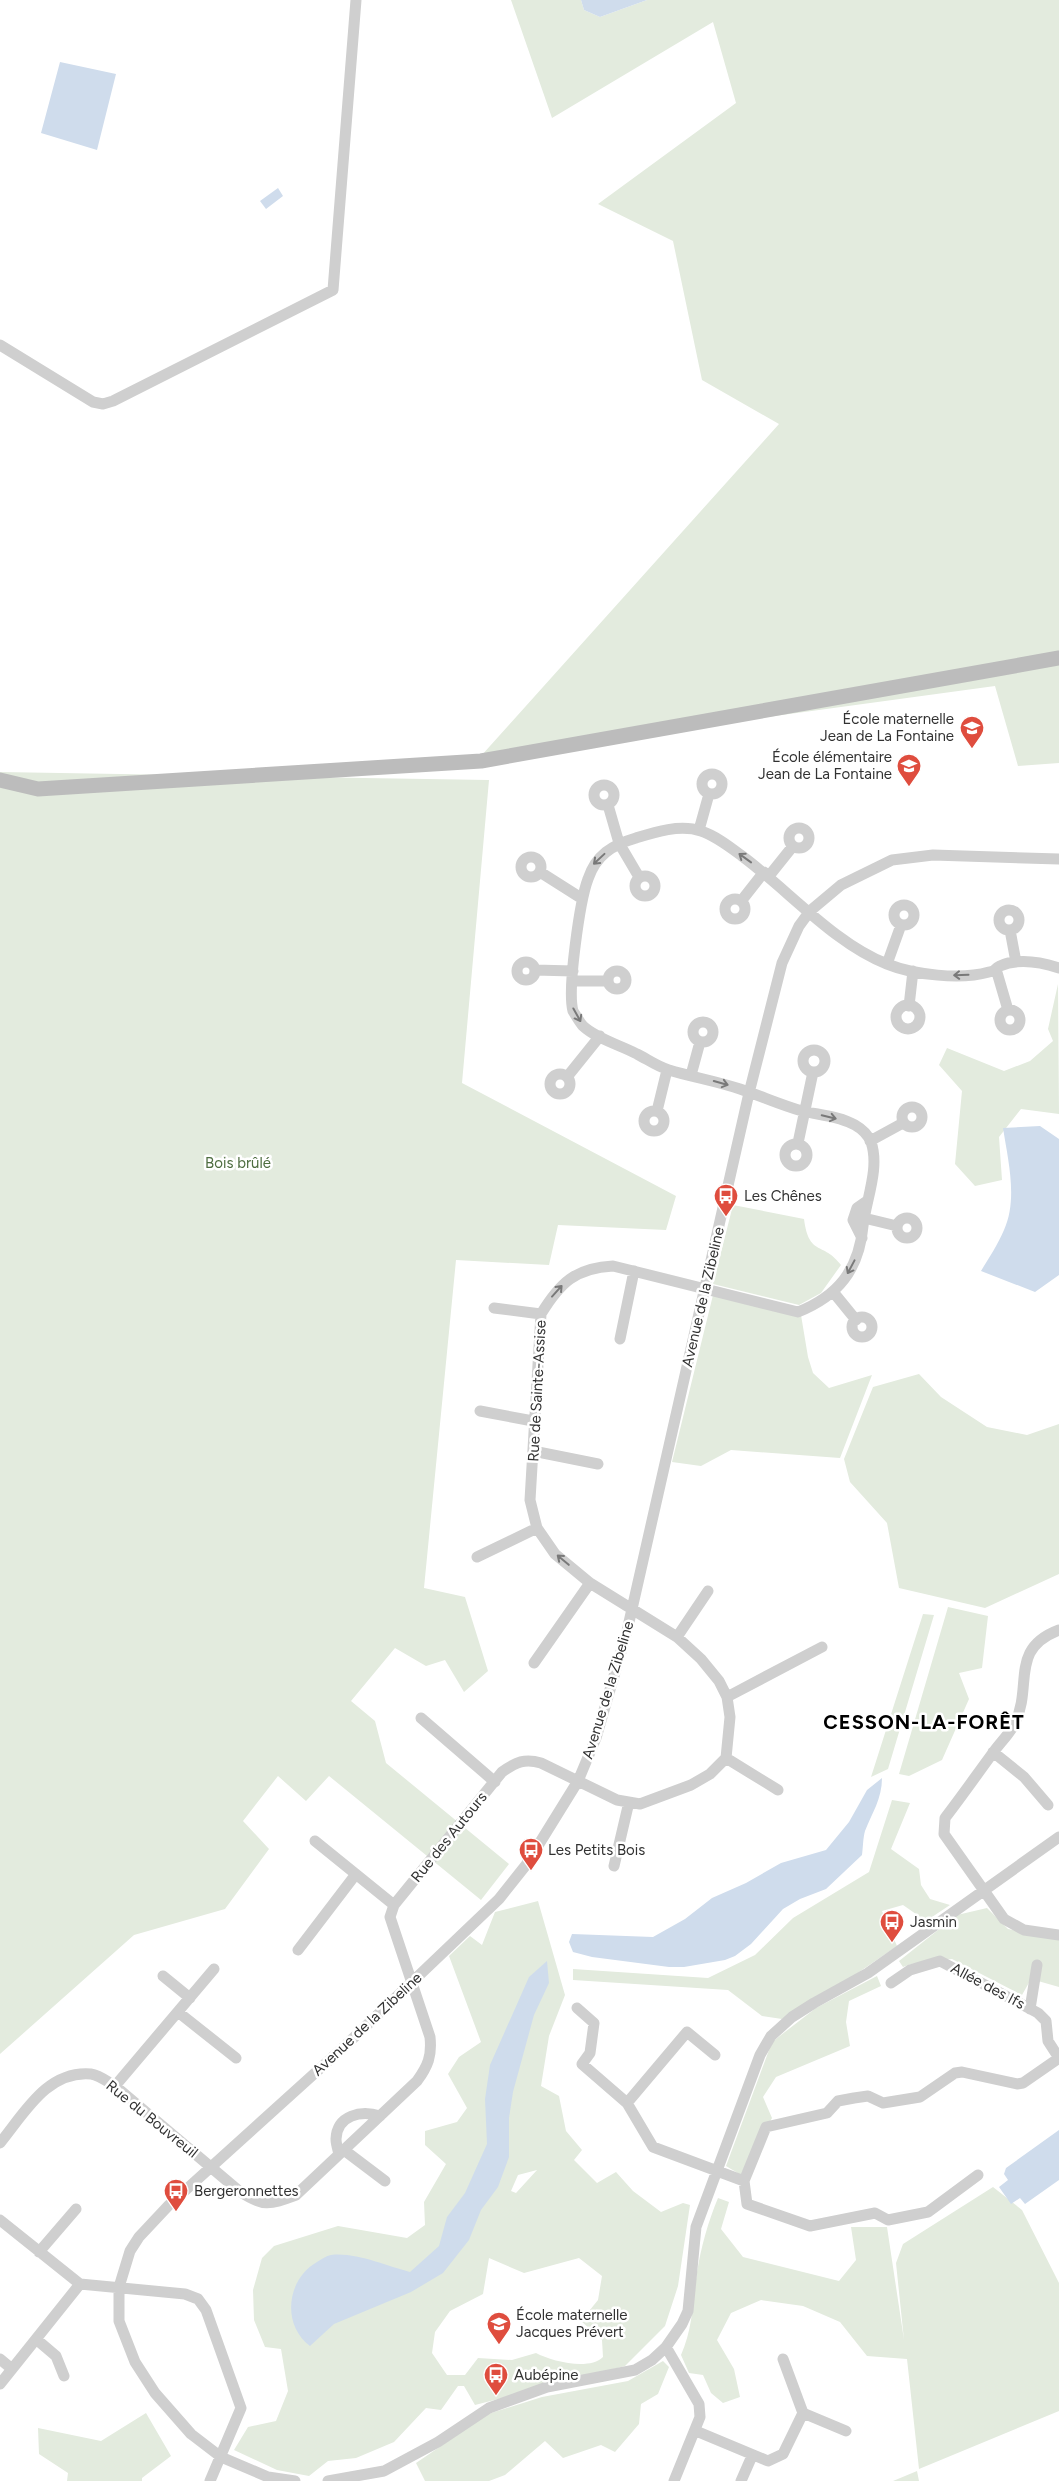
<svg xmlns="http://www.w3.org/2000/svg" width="1059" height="2481" font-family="Figtree,sans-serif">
<rect width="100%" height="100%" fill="#fff"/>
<path fill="#e3ebde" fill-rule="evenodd" d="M 511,0 L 581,0 L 584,10 L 600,17 L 647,0 L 1059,0 L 1059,763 L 1018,766 L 995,686 L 481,756 L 779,424 L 702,380 L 673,241 L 598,204 L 736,103 L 713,22 L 552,118 Z
M 0,772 L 489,780 L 462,1083 L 676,1196 L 666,1230 L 558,1225 L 549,1265 L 456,1260 L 424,1588 L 465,1597 L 488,1671 L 464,1692 L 445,1660 L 426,1666 L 395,1648 L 351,1701 L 375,1721 L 386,1763 L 509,1864 L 481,1900 L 329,1776 L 306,1801 L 278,1776 L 243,1821 L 269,1849 L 225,1909 L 134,1935 L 0,2054 Z
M 1058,984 L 1059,1114 L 1021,1109 L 999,1137 L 1002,1180 L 975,1186 L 955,1164 L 962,1091 L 939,1065 L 947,1048 L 1004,1071 L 1030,1061 L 1053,1041 L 1048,1029 Z
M 733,1205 L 804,1219 C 809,1257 823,1241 841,1265 L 821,1293 L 799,1305 L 713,1284 Z
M 713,1295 L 801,1315 L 808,1357 L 813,1373 L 829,1388 L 872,1375 L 840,1458 L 731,1450 L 701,1466 L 672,1462 Z
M 919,1374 L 941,1397 L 987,1427 L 1027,1435 L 1059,1424 L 1059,1574 L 985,1608 L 899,1588 L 887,1523 L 850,1482 L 844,1459 L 873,1387 Z
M 948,1607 L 988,1616 L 982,1668 L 959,1673 L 969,1699 L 942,1760 L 909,1776 L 899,1774 Z
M 923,1614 L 934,1615 L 888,1769 L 871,1777 Z
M 892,1800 L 910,1803 L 891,1849 L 919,1869 L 921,1885 L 930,1899 L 950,1905 L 926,1921 L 903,1905 L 882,1911 L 897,1946 L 846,1981 L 782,2019 L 762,2016 L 728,1990 L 573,1980 L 573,1969 L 708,1978 L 755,1955 L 793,1918 L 869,1872 Z
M 538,1901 L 565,1995 L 549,2036 L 541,2086 L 559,2096 L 566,2131 L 582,2150 L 574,2160 L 597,2183 L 616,2172 L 633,2191 L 661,2212 L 683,2203 L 690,2205 L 678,2286 L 665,2326 L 625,2366 L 475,2405 L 464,2386 L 458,2386 L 441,2410 L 426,2408 L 394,2442 L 356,2458 L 328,2461 L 309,2476 L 277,2470 L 234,2450 L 248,2427 L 276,2421 L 288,2391 L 281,2349 L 265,2347 L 254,2320 L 253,2290 L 262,2258 L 274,2246 L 338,2226 L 407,2238 L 425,2225 L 424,2202 L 446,2164 L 425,2145 L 425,2131 L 457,2122 L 467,2108 L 448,2074 L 459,2057 L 481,2042 L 449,1956 L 470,1936 L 482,1945 L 495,1912 ZM 537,2170 L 516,2193 L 511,2191 L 518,2175 ZM 489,2258 L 524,2273 L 579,2258 L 602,2276 L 598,2300 L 581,2321 L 602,2340 L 603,2357 C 589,2371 551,2361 536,2353 L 512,2360 L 478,2358 L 465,2375 L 447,2375 L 432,2353 L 435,2332 L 450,2311 L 483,2294 Z
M 987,1908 L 1008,1929 L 1059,1939 L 1059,1987 L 1031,1979 L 1022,1995 L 952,1959 L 911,1964 L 903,1967 L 899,1961 L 957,1915 Z
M 877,1976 L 881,1986 L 849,2001 L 846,2022 L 850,2046 L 776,2077 L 763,2097 L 772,2118 L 741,2175 L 726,2166 L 772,2042 L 816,2008 Z
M 993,2187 L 1022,2210 L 1059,2283 L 1059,2411 L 919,2469 L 907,2359 L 867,2356 L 840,2322 L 803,2306 L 761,2300 L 731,2313 L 717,2340 L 734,2369 L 740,2397 L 723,2403 L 711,2393 L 703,2375 L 689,2373 L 681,2355 C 693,2328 693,2300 697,2272 C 701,2247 708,2222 718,2198 L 729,2202 L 721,2229 L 743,2257 L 839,2281 L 856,2260 L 851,2227 L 887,2227 L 904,2340 L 896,2263 L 903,2244 Z
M 663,2361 L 669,2367 L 658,2394 L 641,2404 L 639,2424 L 615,2452 L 601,2445 L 563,2458 L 545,2441 L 505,2475 L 489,2481 L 425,2481 L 416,2463 L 488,2414 L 542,2397 L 628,2381 Z
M 146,2413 L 171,2456 L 142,2478 L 142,2481 L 67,2481 L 68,2473 L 39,2454 L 38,2428 L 101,2441 Z
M 917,2471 L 919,2481 L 893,2481 Z"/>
<path fill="#cfdcec" d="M 581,0 L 647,0 L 600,17 L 584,10 Z
M 60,62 L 116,74 L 97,150 L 41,133 Z
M 278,188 L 283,196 L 266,209 L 260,201 Z
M 1040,1126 L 1059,1139 L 1059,1275 L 1035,1292 L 981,1271 C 989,1258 998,1244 1004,1230 C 1018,1199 1008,1160 1003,1128 Z
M 882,1778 C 882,1799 872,1813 865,1831 C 863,1838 863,1848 862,1855 L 826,1889 L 800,1899 L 783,1909 L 751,1944 L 735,1956 L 725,1960 L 684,1967 L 669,1967 L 592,1957 L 573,1952 L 569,1942 L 572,1934 L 653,1937 L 685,1919 L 712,1898 L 746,1883 L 781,1863 L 826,1850 L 849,1822 L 867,1790 Z
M 547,1961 L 549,1983 L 534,2015 L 513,2092 L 509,2118 L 509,2157 L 498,2187 L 481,2210 L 469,2240 L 443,2273 L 411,2292 L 334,2324 L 310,2346 C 281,2324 287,2279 317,2262 C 322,2259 326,2256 331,2255 C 356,2252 386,2266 410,2272 L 439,2246 L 447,2217 L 465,2193 L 487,2144 L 485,2099 L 490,2065 L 529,1977 Z
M 1059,2130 L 1059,2180 L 1025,2204 L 1020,2198 L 1011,2204 L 999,2187 L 1008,2180 L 1004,2174 L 1006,2168 Z"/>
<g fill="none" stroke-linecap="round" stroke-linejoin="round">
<path stroke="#cfcfcf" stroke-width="11" d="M 0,345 L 93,402 L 103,404 L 113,401 L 333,290 L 356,0
M702 784a10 10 0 1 1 20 0a10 10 0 1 1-20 0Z
M594 795a10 10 0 1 1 20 0a10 10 0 1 1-20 0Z
M 608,805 L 619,843 L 639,877
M789 838a10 10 0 1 1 20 0a10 10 0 1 1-20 0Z
M 699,830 L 709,794
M521 867a10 10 0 1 1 20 0a10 10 0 1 1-20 0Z
M 540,872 L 581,898
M635 886a10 10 0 1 1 20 0a10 10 0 1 1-20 0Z
M 769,876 L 793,846
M725 909a10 10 0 1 1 20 0a10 10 0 1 1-20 0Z
M 742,900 L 764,872
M894 915a10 10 0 1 1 20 0a10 10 0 1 1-20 0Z
M999 920a10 10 0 1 1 20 0a10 10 0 1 1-20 0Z
M 1010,930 L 1016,962
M517 971a9 9 0 1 1 18 0a9 9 0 1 1-18 0Z
M 887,964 L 901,925
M 996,969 L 1008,1010
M 535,970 L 573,971
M608 980a9 9 0 1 1 18 0a9 9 0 1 1-18 0Z
M 573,981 L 608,981
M896 1017a12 12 0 1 1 24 0a12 12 0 1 1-24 0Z
M 909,1006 L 913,971
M1000 1020a10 10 0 1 1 20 0a10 10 0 1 1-20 0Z
M693 1032a10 10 0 1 1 20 0a10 10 0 1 1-20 0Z
M803 1061a11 11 0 1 1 22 0a11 11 0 1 1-22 0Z
M550 1084a10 10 0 1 1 20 0a10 10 0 1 1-20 0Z
M 691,1075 L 700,1042
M 567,1077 L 600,1036
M902 1117a10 10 0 1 1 20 0a10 10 0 1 1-20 0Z
M644 1121a10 10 0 1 1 20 0a10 10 0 1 1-20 0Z
M 657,1111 L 667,1070
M 870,1141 L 903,1123
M 798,1143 L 813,1072
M785 1155a11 11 0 1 1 22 0a11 11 0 1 1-22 0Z
M 864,1218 L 897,1226
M897 1228a10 10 0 1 1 20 0a10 10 0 1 1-20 0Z
M 862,1238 L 853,1220 L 857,1208 L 867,1201
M 834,1293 L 856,1320
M 494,1308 L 541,1314
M852 1327a10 10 0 1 1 20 0a10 10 0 1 1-20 0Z
M 620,1339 L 634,1271
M 480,1411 L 533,1421
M 533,1451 L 598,1464
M 477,1557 L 537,1528
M 1059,1630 C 1009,1649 1033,1685 1015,1723 C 1010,1733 1001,1742 995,1750 C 978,1773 962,1796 945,1818 L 944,1834 L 1004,1919 L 1024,1930 L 1059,1935
M 677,1637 L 708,1591
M 534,1663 L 590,1583
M 727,1697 L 822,1647
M 421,1718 L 495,1782
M 993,1752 L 1024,1777 L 1048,1805
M 726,1758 L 778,1790
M 315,1841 L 394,1905
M 614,1866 L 629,1802
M 298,1950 L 356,1874
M 163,1976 L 190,1998
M 891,1983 L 910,1970 L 940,1961 L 1038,2013 L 1046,2021 L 1048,2041 L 1059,2058
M 577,2008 L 594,2023 L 590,2053 L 582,2064 L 627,2103 L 653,2147 L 744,2181 L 766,2127 L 827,2113 L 838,2101 L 854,2098 L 868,2096 L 883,2103 L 920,2097 L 955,2073 L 962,2072 L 1017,2084 L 1023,2083 L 1059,2058
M 1030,2009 L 1037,1965
M 178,2012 L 236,2058
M 115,2086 L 214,1969
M 627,2103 L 687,2032 L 715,2055
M 0,2143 C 24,2114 47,2070 91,2074 C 99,2075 108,2082 115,2086 L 239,2191 C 263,2207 269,2205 296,2195 L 417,2081 C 428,2066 432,2056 430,2037 L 390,1917 L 394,1905 L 502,1772 C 516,1762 525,1758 541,1763 L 617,1800 L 640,1804 L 691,1785 L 710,1774 L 726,1758 L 730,1717 L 727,1697 L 719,1681 L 701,1659 L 677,1637 L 590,1583 L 555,1554 L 537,1528 L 530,1500 L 541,1314 C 560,1283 575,1268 613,1266 L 798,1312 C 838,1296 859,1270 863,1226 C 866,1200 880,1168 871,1142 C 868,1135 862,1129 855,1125 C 840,1116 819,1115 802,1111 C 781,1105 761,1096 740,1089 C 716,1081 692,1077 669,1070 C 658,1067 647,1059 637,1054 C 620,1045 597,1039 583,1026 C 580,1023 575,1014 573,1011 C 567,990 580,900 588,879 C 596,855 612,845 636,838 C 655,832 680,824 701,831 C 716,836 730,847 742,856 C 788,890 835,944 887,964 C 914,975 961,980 989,972 C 998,970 992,970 1000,966 C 1018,958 1041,962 1059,968
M 344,2150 L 385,2181
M 339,2154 C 338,2150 336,2144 336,2139 C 337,2115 361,2110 380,2116
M 744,2181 L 747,2204 L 810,2226 L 875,2213 L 888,2220 L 928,2212 L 978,2175
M 0,2220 L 80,2284 L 185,2294 L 198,2299 L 206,2310 L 241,2408 L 210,2481
M 39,2252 L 76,2209
M 36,2339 L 56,2356 L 64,2376
M 666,2347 L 699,2404 L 700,2417 L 674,2481
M 0,2359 L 12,2369
M 783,2359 L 803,2413 L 846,2431
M 0,2384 L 80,2284
M 696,2431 L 768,2461 L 783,2454 L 803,2413
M 295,2481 L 268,2477 L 221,2457 L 191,2434 L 155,2393 L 135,2362 L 119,2321 L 119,2287 L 130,2251 L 139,2237 L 169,2205 L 346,2045 L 499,1899 L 526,1865 L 578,1781 L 596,1738 L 627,1631 L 749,1093 L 782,963 L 799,926 L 810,911 L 841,885 L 892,860 L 933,855 L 1059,859
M 328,2481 L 384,2471 L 438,2442 L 489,2408 L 547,2387 L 635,2370 L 652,2360 L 666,2347 L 682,2324 L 688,2311 L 696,2227 L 760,2055 L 771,2036 L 792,2017 L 814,2003 L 868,1973 L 1059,1837
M 741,2481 L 752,2456"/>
<path stroke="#bcbcbc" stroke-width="15" d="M 0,780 L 38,789 L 481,761 L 1059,658"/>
</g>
<defs><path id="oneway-shaft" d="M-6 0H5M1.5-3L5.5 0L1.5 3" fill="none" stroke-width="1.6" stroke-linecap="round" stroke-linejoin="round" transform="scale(1.25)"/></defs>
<g stroke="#797979">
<use href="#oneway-shaft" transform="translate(745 858) rotate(-144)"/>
<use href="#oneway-shaft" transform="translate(599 859) rotate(137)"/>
<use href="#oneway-shaft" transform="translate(961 975) rotate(178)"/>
<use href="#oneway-shaft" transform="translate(577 1015) rotate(61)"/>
<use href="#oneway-shaft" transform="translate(721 1083) rotate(16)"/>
<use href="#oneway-shaft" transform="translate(829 1117) rotate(14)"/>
<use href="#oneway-shaft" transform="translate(851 1267) rotate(118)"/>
<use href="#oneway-shaft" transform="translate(557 1291) rotate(-48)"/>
<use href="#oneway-shaft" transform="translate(563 1560) rotate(-140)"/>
</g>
<defs>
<symbol id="school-pin" viewBox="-11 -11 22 30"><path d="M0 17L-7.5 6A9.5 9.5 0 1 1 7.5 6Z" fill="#df4d3e" stroke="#fff"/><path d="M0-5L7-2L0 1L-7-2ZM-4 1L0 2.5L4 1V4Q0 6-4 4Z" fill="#fff"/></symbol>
<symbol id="bus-pin" viewBox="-11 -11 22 30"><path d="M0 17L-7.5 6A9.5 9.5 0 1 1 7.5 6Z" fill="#df4d3e" stroke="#fff"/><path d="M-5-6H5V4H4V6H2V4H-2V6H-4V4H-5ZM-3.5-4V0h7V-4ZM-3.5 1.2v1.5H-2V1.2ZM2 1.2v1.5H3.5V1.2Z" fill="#fff"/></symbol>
</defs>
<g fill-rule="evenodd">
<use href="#school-pin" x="958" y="714" width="28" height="38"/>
<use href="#school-pin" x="895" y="752" width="28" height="38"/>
<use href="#bus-pin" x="712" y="1182" width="28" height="38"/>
<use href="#bus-pin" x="517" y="1836" width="28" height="38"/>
<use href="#bus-pin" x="878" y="1908" width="28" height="38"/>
<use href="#bus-pin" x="162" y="2177" width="28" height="38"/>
<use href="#school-pin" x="485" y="2310" width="28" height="38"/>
<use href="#bus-pin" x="482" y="2361" width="28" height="38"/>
</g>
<g text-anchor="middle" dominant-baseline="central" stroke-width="5" stroke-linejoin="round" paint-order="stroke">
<g font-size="15" fill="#323232" stroke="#fff" text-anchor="start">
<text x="954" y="719" text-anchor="end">École maternelle<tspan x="954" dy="17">Jean de La Fontaine</tspan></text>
<text x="892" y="757" text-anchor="end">École élémentaire<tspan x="892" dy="17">Jean de La Fontaine</tspan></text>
<text x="744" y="1196">Les Chênes</text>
<text x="548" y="1850">Les Petits Bois</text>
<text x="910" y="1922">Jasmin</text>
<text x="194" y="2191">Bergeronnettes</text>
<text x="516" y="2315">École maternelle<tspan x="516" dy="17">Jacques Prévert</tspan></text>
<text x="514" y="2375">Aubépine</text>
</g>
<g font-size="15" fill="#4e6d40" stroke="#fff">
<text x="238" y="1163">Bois brûlé</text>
</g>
<g font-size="15" fill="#323232" stroke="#fff">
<text transform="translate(703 1297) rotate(-77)">Avenue de la Zibeline</text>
<text transform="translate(537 1391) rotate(-87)">Rue de Sainte-Assise</text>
<text transform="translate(608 1690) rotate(-73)">Avenue de la Zibeline</text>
<text transform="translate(449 1837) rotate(-51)">Rue des Autours</text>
<text transform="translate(988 1986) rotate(28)">Allée des Ifs</text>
<text transform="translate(367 2024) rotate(-43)">Avenue de la Zibeline</text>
<text transform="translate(152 2119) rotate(39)">Rue du Bouvreuil</text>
</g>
<g font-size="20" font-weight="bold" letter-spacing="1" fill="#000" stroke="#fff">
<text x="924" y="1722">CESSON-LA-FORÊT</text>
</g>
</g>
</svg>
